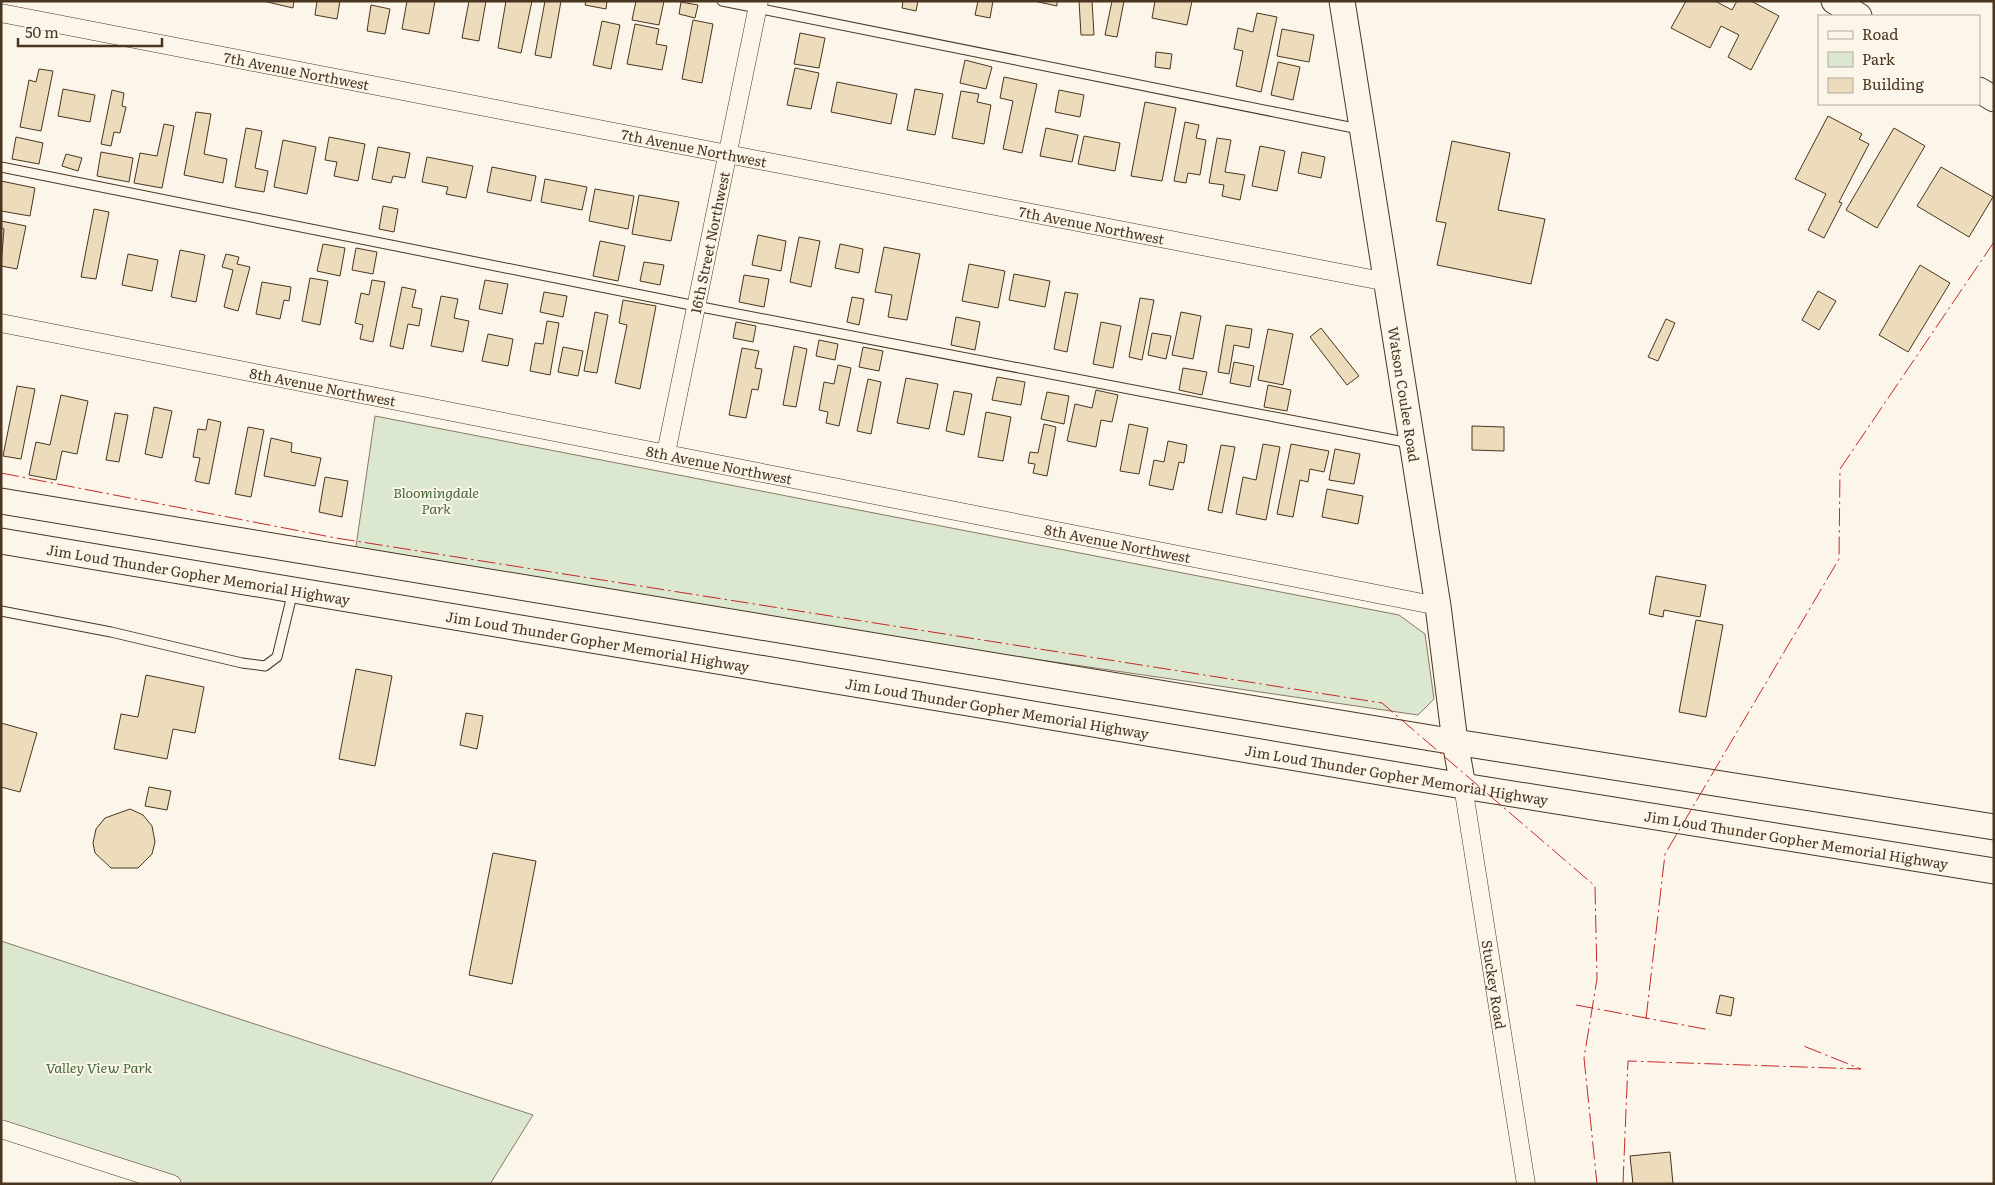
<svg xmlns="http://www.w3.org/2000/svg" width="1995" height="1185" font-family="Literata,serif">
<rect width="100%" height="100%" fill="#fbf6e9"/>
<path fill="#dce7d0" stroke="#887966" d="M 375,416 L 1399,615 L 1425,634 L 1434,699 L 1418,715 L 354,560 Z
M 1,941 L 533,1115 L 490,1184 L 172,1184 L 1,1130 Z"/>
<path fill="#ecdcbc" stroke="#4a3520" d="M 263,1 L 294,1 L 293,8 Z
M 317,1 L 340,1 L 337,19 L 315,15 Z
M 407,1 L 435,1 L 429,34 L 402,29 Z
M 469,1 L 486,1 L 479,41 L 462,38 Z
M 506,1 L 532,1 L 521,53 L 498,48 Z
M 545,1 L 561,1 L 551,58 L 535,55 Z
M 586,1 L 607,1 L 606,9 L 585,5 Z
M 636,1 L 664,1 L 659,25 L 632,20 Z
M 903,1 L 918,1 L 916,11 L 902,8 Z
M 978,1 L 993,1 L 990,18 L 975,15 Z
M 1034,1 L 1057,1 L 1057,6 Z
M 1079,1 L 1092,1 L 1094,35 L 1081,35 Z
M 1112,1 L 1124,1 L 1117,37 L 1105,35 Z
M 1155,1 L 1192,1 L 1187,25 L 1152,18 Z
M 1686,1 L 1715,1 L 1732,10 L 1737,1 L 1751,1 L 1779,16 L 1751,70 L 1728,57 L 1739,35 L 1721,26 L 1710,48 L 1671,28 Z
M 681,2 L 698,5 L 695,18 L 679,14 Z
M 371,5 L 390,9 L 385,34 L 367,31 Z
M 1257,13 L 1277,17 L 1261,92 L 1236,86 L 1243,51 L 1234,49 L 1238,28 L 1253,32 Z
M 693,20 L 713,24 L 702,83 L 682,79 Z
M 602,21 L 620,25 L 611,69 L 593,65 Z
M 635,24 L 659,29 L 656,44 L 667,46 L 662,70 L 627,64 Z
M 1282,29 L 1314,35 L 1309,62 L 1277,56 Z
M 800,33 L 825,38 L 819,68 L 794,64 Z
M 1156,52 L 1172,54 L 1170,69 L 1155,67 Z
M 965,60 L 992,67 L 986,89 L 960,83 Z
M 1278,62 L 1300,67 L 1293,100 L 1271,95 Z
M 795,68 L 819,73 L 811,109 L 787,105 Z
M 39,69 L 53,71 L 41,131 L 20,127 L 29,80 L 36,82 Z
M 1004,77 L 1037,84 L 1022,153 L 1003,149 L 1013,101 L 1000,98 Z
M 837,82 L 897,94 L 891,124 L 831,112 Z
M 63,89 L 95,95 L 90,122 L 58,116 Z
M 915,89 L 943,94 L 935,135 L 907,130 Z
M 112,90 L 124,93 L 122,106 L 126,107 L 120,133 L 114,132 L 111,146 L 101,144 Z
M 1059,90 L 1084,95 L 1080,117 L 1055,112 Z
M 961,91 L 979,94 L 977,102 L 991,105 L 984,144 L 952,138 Z
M 1145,102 L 1176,108 L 1162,181 L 1131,176 Z
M 196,112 L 211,114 L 204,154 L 227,159 L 223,183 L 184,175 Z
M 1828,116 L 1862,134 L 1859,139 L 1869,144 L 1839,202 L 1842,203 L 1824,238 L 1808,230 L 1826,194 L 1795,179 Z
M 1185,122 L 1199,125 L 1196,138 L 1206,140 L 1200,175 L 1188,173 L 1186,183 L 1174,181 Z
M 164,124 L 174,126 L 162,188 L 134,183 L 140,153 L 157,156 Z
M 246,128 L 262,131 L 255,168 L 268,171 L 264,192 L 235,187 Z
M 1046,128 L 1078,135 L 1072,162 L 1040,156 Z
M 1894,128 L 1925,146 L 1877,228 L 1846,210 Z
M 1084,136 L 1120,143 L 1115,171 L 1078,164 Z
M 16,137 L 43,143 L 39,164 L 12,159 Z
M 329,137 L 365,144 L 358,181 L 334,176 L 337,162 L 325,160 Z
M 1217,138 L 1231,140 L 1225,172 L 1245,175 L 1240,200 L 1222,196 L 1224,185 L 1209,183 Z
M 283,140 L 316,147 L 307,194 L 274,187 Z
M 1452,141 L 1510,153 L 1498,210 L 1545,219 L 1531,284 L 1437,265 L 1446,223 L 1436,221 Z
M 1260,146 L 1285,151 L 1277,191 L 1252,186 Z
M 378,147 L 410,153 L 405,178 L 393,176 L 391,183 L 372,179 Z
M 101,152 L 133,158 L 129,182 L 97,176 Z
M 1302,152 L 1325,157 L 1321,178 L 1298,173 Z
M 66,154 L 82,158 L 78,171 L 62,166 Z
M 427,157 L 473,166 L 466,198 L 446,194 L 448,187 L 422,182 Z
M 492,167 L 536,176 L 531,201 L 487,192 Z
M 1941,167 L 1993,197 L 1969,237 L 1917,206 Z
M 545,179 L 587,187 L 582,210 L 541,202 Z
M 1,181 L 35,188 L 30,216 L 1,211 Z
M 595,189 L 634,196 L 628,229 L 589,221 Z
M 639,195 L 679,202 L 671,241 L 632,234 Z
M 383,206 L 398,209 L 394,232 L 379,229 Z
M 94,209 L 109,212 L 96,279 L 81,277 Z
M 1,221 L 26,226 L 17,269 L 1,266 L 4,229 L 1,228 Z
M 758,235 L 786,241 L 781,271 L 752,265 Z
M 799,237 L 820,241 L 811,287 L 790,282 Z
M 600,241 L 625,246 L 618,281 L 593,276 Z
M 323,244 L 345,248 L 340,276 L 317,271 Z
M 840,244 L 863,249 L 859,273 L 835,268 Z
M 884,247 L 920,254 L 907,320 L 888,317 L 892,295 L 875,292 Z
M 356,248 L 377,252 L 373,274 L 352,270 Z
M 180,250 L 205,255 L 196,302 L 171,297 Z
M 128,254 L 158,260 L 152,291 L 122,285 Z
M 226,254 L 239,257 L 237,264 L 250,267 L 238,311 L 224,307 L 233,270 L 222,267 Z
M 644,262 L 664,265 L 660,285 L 640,281 Z
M 969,264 L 1005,271 L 998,308 L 962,301 Z
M 1920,265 L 1950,283 L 1908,352 L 1879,335 Z
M 1014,274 L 1050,281 L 1045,307 L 1009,300 Z
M 744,275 L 769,279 L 764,307 L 739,302 Z
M 310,278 L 328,281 L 320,325 L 302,321 Z
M 372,280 L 385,282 L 373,342 L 360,339 L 363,325 L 355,323 L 361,293 L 369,295 Z
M 485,280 L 508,284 L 502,314 L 479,309 Z
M 262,282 L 291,287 L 289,301 L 284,300 L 280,319 L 256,314 Z
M 402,287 L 416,290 L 412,307 L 422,309 L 419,326 L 408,324 L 403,349 L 390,346 Z
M 1818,291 L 1836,301 L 1819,330 L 1802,320 Z
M 544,292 L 567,296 L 563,317 L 540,312 Z
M 1065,292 L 1078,294 L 1067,352 L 1054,349 Z
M 441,296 L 458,299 L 454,318 L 469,321 L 463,352 L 431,346 Z
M 852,297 L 864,299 L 859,325 L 847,322 Z
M 1140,298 L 1154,300 L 1142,360 L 1129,357 Z
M 623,300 L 656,306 L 640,389 L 615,383 L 627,325 L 619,323 Z
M 595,312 L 608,315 L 597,373 L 584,371 Z
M 1181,312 L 1201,316 L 1193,359 L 1172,355 Z
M 956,317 L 980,322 L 975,350 L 951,345 Z
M 1666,319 L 1675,323 L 1658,361 L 1648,357 Z
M 547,321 L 559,323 L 550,375 L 530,371 L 535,343 L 543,344 Z
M 736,322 L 756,326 L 753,342 L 733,338 Z
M 1101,322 L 1121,326 L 1113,368 L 1093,364 Z
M 1226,325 L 1252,329 L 1249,348 L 1234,345 L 1229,374 L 1218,372 Z
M 1321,328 L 1359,376 L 1347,385 L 1310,337 Z
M 1268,329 L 1293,334 L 1283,385 L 1258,380 Z
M 1152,333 L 1171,336 L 1166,359 L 1148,355 Z
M 488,334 L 513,339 L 508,366 L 482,361 Z
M 819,340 L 838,344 L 835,360 L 816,356 Z
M 794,346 L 807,349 L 796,407 L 783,405 Z
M 563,347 L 583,351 L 578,376 L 558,372 Z
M 863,347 L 883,351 L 879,371 L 859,367 Z
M 742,348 L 759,351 L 755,368 L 762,369 L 758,390 L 752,389 L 746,418 L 729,415 Z
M 1234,362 L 1254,366 L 1250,387 L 1230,383 Z
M 838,365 L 851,368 L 839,426 L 826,423 L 828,412 L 819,410 L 824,382 L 834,384 Z
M 1183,368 L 1207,372 L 1202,395 L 1179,390 Z
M 997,377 L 1025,382 L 1021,405 L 992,400 Z
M 906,378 L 938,384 L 929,429 L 897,423 Z
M 868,379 L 881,382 L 871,434 L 857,431 Z
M 1268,385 L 1291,390 L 1287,411 L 1264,407 Z
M 17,386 L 35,389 L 21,459 L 3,456 Z
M 1096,390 L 1118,395 L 1112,422 L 1101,420 L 1096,447 L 1067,441 L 1075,404 L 1092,408 Z
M 954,391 L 972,394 L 964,435 L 946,431 Z
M 1047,392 L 1069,396 L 1064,424 L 1041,419 Z
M 61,395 L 88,401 L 77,454 L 62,451 L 56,480 L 29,475 L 36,442 L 50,445 Z
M 154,407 L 172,411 L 162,458 L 145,454 Z
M 986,412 L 1011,417 L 1003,461 L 978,457 Z
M 115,413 L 128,415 L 119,462 L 106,460 Z
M 208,419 L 221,422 L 209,484 L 195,481 L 200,458 L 193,457 L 198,429 L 206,430 Z
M 1044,424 L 1056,427 L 1047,476 L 1033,473 L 1035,464 L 1028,463 L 1030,452 L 1038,453 Z
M 1129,424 L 1148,428 L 1139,474 L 1120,471 Z
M 1472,426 L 1504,427 L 1504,451 L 1472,450 Z
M 248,427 L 264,430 L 251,497 L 235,494 Z
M 271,438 L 292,443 L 291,452 L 321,458 L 315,486 L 264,476 Z
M 1168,441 L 1187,445 L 1184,463 L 1179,462 L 1173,490 L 1149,485 L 1154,460 L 1164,462 Z
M 1263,444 L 1280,447 L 1266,520 L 1236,514 L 1243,477 L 1256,480 Z
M 1291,444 L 1329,451 L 1324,472 L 1310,469 L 1308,482 L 1300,480 L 1293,517 L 1277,514 Z
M 1221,445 L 1235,447 L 1222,513 L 1208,510 Z
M 1335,449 L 1360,454 L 1354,484 L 1329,480 Z
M 325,477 L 348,481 L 342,517 L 319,512 Z
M 1327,489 L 1363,496 L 1358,524 L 1322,517 Z
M 1656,576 L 1706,585 L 1700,617 L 1664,610 L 1663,617 L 1649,614 Z
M 1696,620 L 1723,625 L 1706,717 L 1679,712 Z
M 356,669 L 392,676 L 375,766 L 339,759 Z
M 146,675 L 204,687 L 195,733 L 173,729 L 167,759 L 114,749 L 121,714 L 138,717 Z
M 466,713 L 483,716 L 477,749 L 460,745 Z
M 1,723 L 37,733 L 20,792 L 1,787 Z
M 149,787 L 171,791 L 167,810 L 145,806 Z
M 130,809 L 143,815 L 152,826 L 155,842 L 152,854 L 138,868 L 111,868 L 95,853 L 93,843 L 96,829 L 105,818 Z
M 493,853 L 536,861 L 512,984 L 469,975 Z
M 1720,995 L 1734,998 L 1731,1016 L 1716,1013 Z
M 1670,1152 L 1673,1184 L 1633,1184 L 1630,1156 Z"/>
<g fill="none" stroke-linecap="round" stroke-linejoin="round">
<defs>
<path id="lane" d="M 722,1 L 1359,129
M 1,167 L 696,306 L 1410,443
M 1,611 L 111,632 L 242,663 L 265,666 L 277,657 L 293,591"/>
<g id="street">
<path id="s1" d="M 1,13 L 1387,282"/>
<path id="s2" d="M 1,323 L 1438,606"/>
<path id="s3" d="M 666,453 L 759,1"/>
<path id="s4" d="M 1463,786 L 1526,1184"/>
<path d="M 1,1129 L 172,1184"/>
</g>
<g id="secondary">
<path id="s5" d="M 1342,1 L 1438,606 L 1455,742 L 1463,786"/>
<path d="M 1834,1 L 1859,16"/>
<path d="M 1979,90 L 1994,99"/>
<path d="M 1,501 L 1455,742 L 1994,827"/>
<path id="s6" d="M 1,541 L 1463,786 L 1994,871"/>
</g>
</defs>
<use href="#lane" stroke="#4a3520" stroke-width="11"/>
<use href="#street" stroke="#4a3520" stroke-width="19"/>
<use href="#secondary" stroke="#4a3520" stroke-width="27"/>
<use href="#lane" stroke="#fbf6e9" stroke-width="9"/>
<use href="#street" stroke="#fbf6e9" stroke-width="18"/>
<use href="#secondary" stroke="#fbf6e9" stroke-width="25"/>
<path stroke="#c62828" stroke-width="1" stroke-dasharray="18 4 2.5 4" stroke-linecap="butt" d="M 1,473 L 336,538 L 1382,703 L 1595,886 L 1597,979 L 1584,1058 L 1597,1184
M 1576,1005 L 1710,1030
M 1646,1019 L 1665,854 L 1839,559 L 1840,469 L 1994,242
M 1623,1184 L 1628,1061 L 1861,1069 L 1801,1045"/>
</g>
<g text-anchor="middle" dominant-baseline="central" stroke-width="4" stroke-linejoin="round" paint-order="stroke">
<g font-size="14" fill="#4a3520" stroke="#fbf6e9">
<text stroke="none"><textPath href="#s1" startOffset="301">7th Avenue Northwest</textPath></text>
<text stroke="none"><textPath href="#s1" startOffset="706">7th Avenue Northwest</textPath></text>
<text stroke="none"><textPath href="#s1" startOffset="1111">7th Avenue Northwest</textPath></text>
<text stroke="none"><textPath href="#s3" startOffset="215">16th Street Northwest</textPath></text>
<text stroke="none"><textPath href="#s2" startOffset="328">8th Avenue Northwest</textPath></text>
<text stroke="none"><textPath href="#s5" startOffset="398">Watson Coulee Road</textPath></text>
<text stroke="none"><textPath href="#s2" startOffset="732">8th Avenue Northwest</textPath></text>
<text stroke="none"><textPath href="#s2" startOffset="1138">8th Avenue Northwest</textPath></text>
<text stroke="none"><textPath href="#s6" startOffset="200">Jim Loud Thunder Gopher Memorial Highway</textPath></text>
<text stroke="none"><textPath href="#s6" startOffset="605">Jim Loud Thunder Gopher Memorial Highway</textPath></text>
<text stroke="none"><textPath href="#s6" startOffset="1010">Jim Loud Thunder Gopher Memorial Highway</textPath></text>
<text stroke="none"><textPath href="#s6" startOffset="1415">Jim Loud Thunder Gopher Memorial Highway</textPath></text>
<text stroke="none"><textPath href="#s6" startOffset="1820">Jim Loud Thunder Gopher Memorial Highway</textPath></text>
<text stroke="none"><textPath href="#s4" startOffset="201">Stuckey Road</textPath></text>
</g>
<g font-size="14" font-style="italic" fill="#436837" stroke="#fbf6e9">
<text x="436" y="492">Bloomingdale<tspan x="436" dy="16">Park</tspan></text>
<text x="99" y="1067">Valley View Park</text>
</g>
</g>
<rect width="1995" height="1185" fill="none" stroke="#4a3520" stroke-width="5"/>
<rect x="1818" y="15" width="162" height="90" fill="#fbf6e9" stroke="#b4a999"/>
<rect x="1828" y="31" width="25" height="8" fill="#fbf6e9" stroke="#b4a999"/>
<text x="1862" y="40" font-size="15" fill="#4a3520">Road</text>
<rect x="1828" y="52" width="25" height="15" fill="#dce7d0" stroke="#b4a999"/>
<text x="1862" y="65" font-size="15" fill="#4a3520">Park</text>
<rect x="1828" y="78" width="25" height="15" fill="#ecdcbc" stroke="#b4a999"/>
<text x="1862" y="90" font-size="15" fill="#4a3520">Building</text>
<path d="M18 38v8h144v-8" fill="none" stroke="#4a3520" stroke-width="2.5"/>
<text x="25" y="38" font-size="15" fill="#4a3520" stroke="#fbf6e9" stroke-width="4" paint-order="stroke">50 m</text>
</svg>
